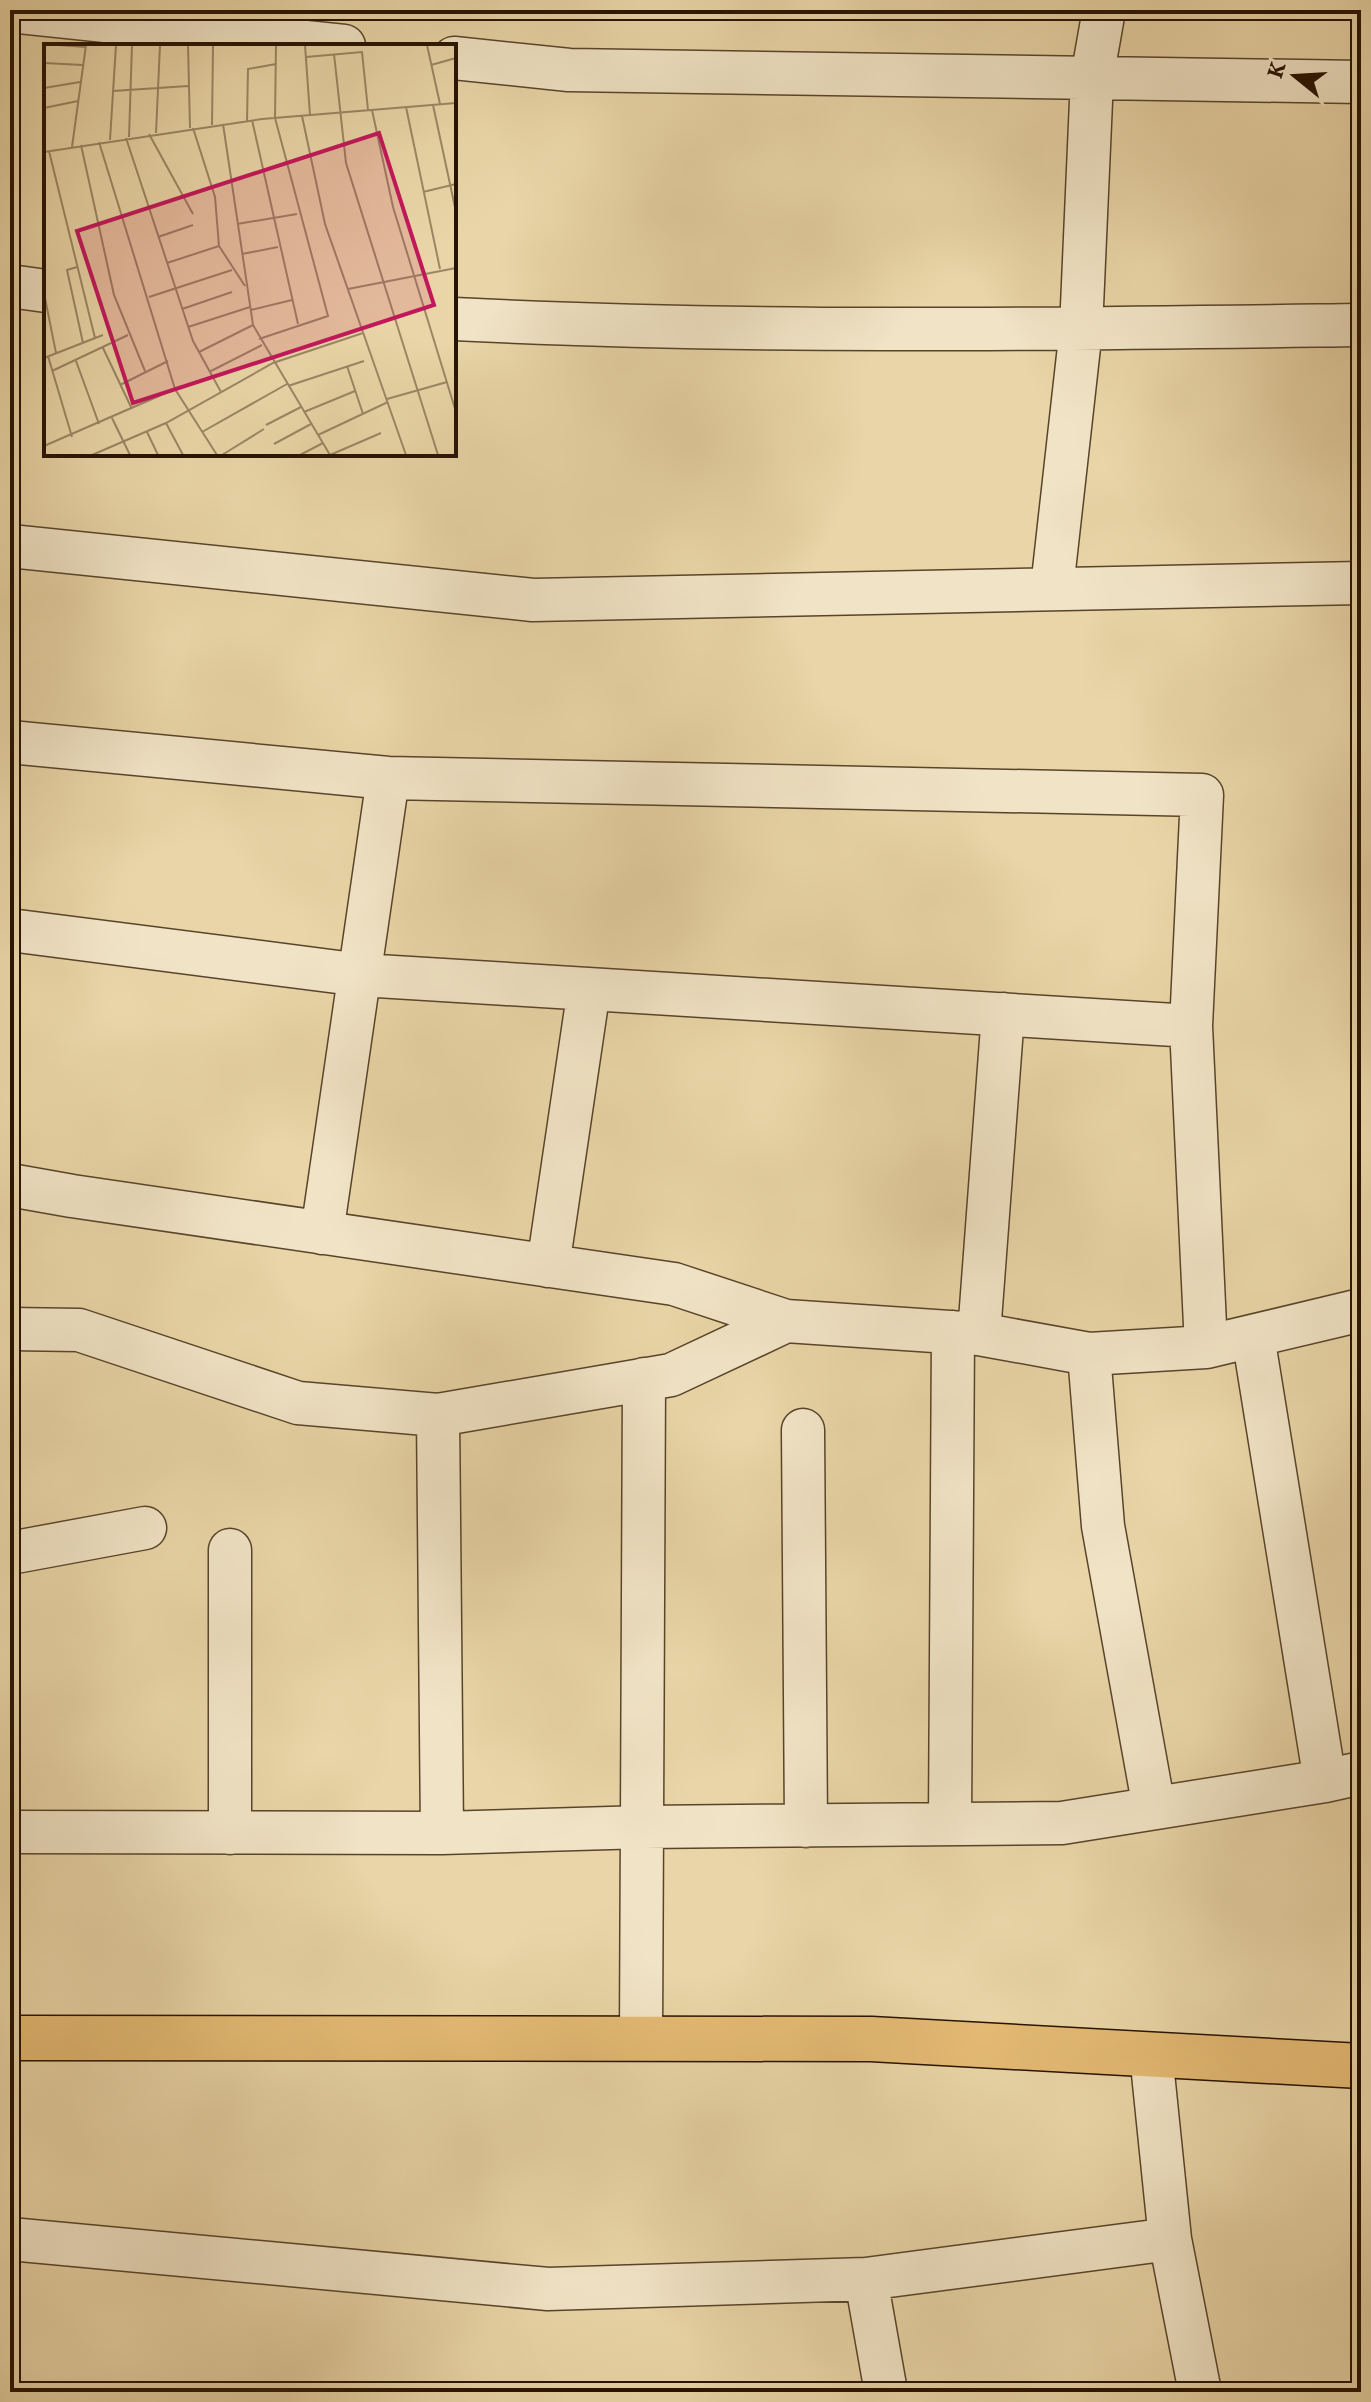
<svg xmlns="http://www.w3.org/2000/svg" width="1371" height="2402" font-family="Vollkorn,serif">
<rect width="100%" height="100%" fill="#e9d5a7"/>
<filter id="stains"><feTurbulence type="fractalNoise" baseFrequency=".0025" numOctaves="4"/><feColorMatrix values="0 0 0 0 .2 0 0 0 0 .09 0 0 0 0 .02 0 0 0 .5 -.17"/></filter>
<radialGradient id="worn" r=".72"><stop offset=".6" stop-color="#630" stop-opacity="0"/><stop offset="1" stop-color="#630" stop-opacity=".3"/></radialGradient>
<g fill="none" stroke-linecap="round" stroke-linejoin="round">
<defs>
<path id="minor" d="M 10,11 L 344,46
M 454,58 L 569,70 L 1361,82
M 10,286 L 46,291
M 454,319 C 756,334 1059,329 1361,325
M 10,546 L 533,600 L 1361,583
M 1052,588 L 1081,329 L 1092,78 L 1104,10
M 10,742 L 388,778 L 1202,795 L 1191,1026 L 1206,1347
M 10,930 L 361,975 L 1191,1026
M 10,1185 L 72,1196 L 674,1284 L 786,1321 L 979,1334 L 1089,1354 L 1206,1347 L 1361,1310
M 322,1233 L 388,778
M 548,1266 L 589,989
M 10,1329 L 79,1330 L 298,1403 L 438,1415 L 671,1375 L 786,1321
M 979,1334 L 1003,1014
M 1253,1336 L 1325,1781
M 1089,1354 L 1103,1526 L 1154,1808
M 438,1415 L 442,1833
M 803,1430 L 806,1826
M 230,1550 L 230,1833
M 10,1553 L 145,1528
M 950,1824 L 953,1332
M 10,1832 L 442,1833 L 644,1827 L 1062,1823 L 1325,1781 L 1361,1773
M 641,2039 L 644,1379
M 1151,2054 L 1170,2239 L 1200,2392
M 10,2239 L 548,2289 L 866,2279 L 1170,2239
M 866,2279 L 886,2392"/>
<path id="major" d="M 10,2038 L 871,2039 L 1361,2066"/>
</defs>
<use href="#minor" stroke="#58442b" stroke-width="45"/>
<use href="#major" stroke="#271302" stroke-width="47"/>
<use href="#minor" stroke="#f1e4c6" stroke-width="42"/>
<use href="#major" stroke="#e4ba74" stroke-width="44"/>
</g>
<g transform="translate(44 44)">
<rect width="412" height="412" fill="#e9d5a7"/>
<path fill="none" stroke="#9b8765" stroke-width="2" d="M 15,1 L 41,3M 144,1 L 146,84M 261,1 L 266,71M 383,1 L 396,60M 290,10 L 302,119 L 394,411M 262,13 L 318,8 L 324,66M 0,19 L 39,21M 387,21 L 412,14M 0,44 L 36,38M 69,47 L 144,42M 389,61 L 412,168M 362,63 L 396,225M 0,64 L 34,57M 328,66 L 349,163 L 412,368M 258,72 L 281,180 L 362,411M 208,76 L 254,280M 203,77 L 204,25 L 232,20M 179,80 L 209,281 L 286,411M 168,81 L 169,1M 149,84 L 171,153 L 175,202 L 201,242M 112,89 L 116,1M 105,90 L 149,170M 85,93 L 88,1M 82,94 L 149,297 L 177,348M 66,96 L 72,1M 55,98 L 131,345 L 173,411M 37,101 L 70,251 L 101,327M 28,103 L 42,1M 5,107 L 51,294M 0,108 L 218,75 L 412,59M 379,148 L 412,140M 193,180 L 253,170M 114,193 L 149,181M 198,210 L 234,203M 123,219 L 175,202M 33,223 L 23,226 L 39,299M 304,245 L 412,224M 0,249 L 12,309M 105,253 L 188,226M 138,265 L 188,248M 207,266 L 248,256M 144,283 L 206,263M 215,295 L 284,272 L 231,74 L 232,1M 59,304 L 88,365M 155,308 L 209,281M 4,312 L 28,393M 0,314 L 59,291M 32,317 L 55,380M 303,322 L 319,370M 8,327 L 84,291M 165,328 L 218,301M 76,341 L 124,317M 244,342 L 320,317M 343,355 L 403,338M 260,368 L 311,347M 68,374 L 86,411M 122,379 L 139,411M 222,381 L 257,363M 103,388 L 114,411M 158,388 L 243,340M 274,391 L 344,358M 230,400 L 267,380M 0,402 L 131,345M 48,411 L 122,379 L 229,319 L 319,289M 178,411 L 220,385M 256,411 L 279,399M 286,411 L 337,389"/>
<path fill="#c2185b" fill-opacity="0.15" stroke="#c2185b" stroke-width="4" d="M 335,89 L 390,261 L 89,359 L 33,187 Z"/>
<rect width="412" height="412" fill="none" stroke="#271302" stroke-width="4"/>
</g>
<rect width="1371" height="2402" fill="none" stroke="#e9d5a7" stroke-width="40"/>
<rect x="12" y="12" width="1347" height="2378" fill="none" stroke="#271302" stroke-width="4"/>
<rect x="20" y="20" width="1331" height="2362" fill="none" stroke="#271302" stroke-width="2"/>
<g transform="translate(1295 76) rotate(288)" stroke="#f1e4c6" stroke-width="6" paint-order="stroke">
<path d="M0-6L14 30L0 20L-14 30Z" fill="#271302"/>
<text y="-12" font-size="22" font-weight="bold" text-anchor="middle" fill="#271302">K</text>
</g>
<rect width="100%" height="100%" filter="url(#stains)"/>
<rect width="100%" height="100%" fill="url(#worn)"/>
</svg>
